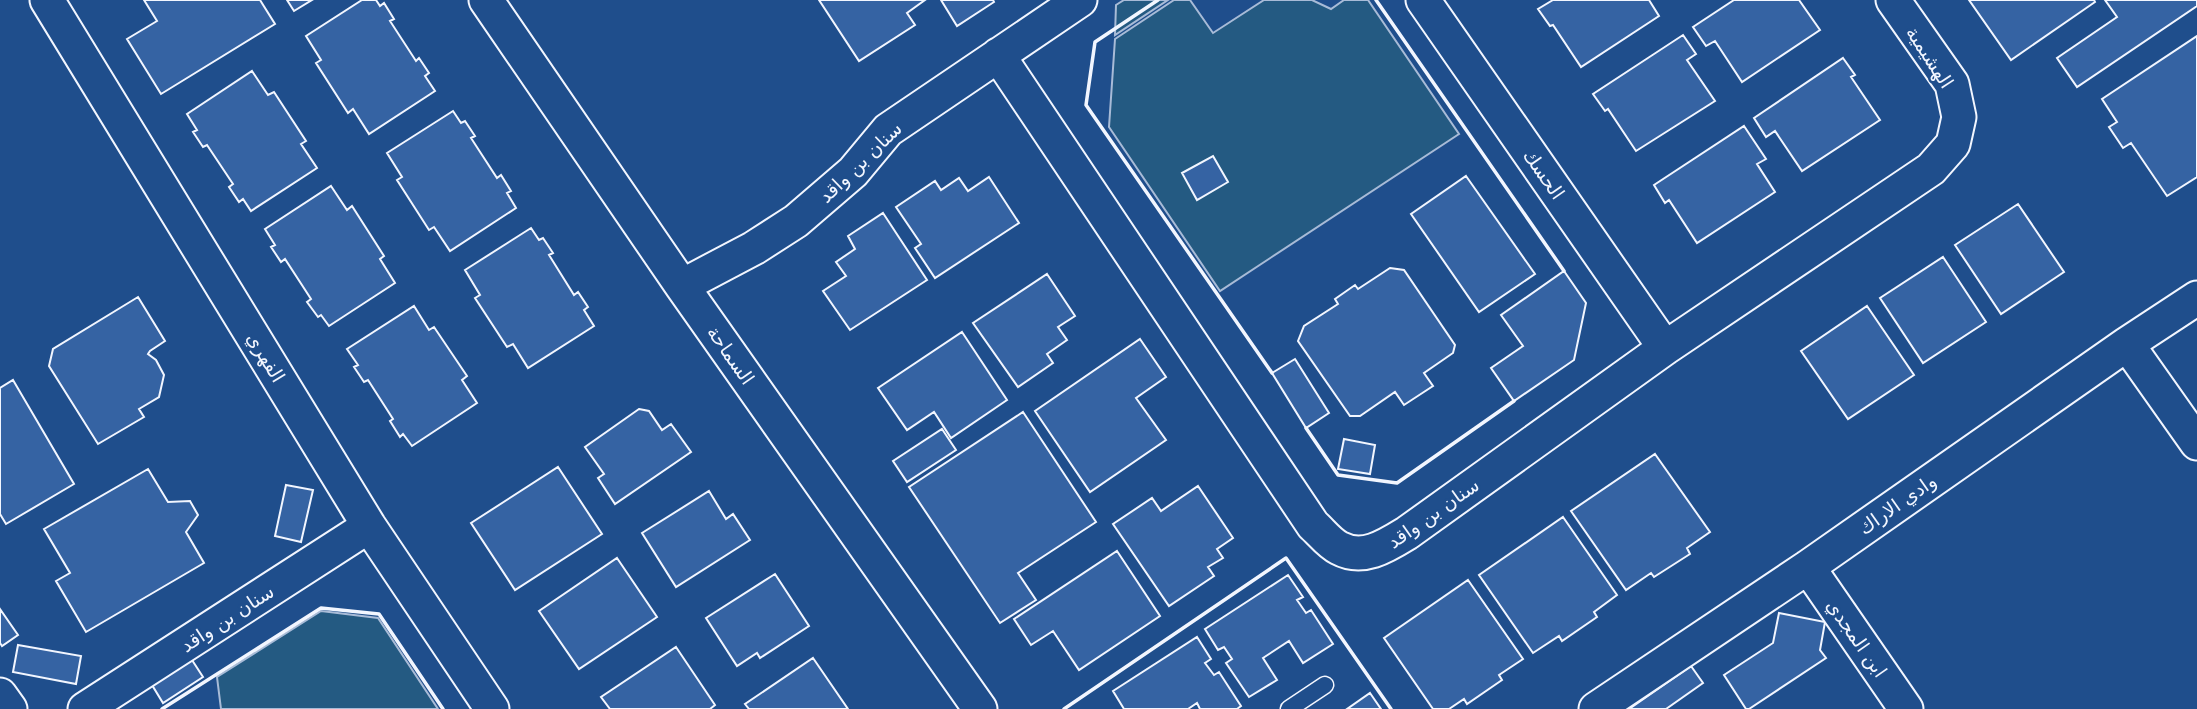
<svg xmlns="http://www.w3.org/2000/svg" width="2197" height="709" font-family="'DejaVu Sans',Cairo,sans-serif">
<rect width="100%" height="100%" fill="#1f4e8c"/>
<path fill="#245a82" stroke="#a8bbd7" stroke-width="2" d="M 1124,0 L 1168,0 L 1115,35 L 1116,5 Z
M 1174,0 L 1190,0 L 1213,33 L 1264,0 L 1312,0 L 1331,9 L 1344,0 L 1368,0 L 1459,134 L 1220,291 L 1109,127 L 1115,39 Z
M 321,611 L 378,618 L 438,709 L 221,709 L 217,677 Z"/>
<path fill="#3563a3" stroke="#f2f6ff" stroke-width="2" d="M 144,0 L 260,0 L 275,24 L 161,94 L 127,39 L 157,21 Z
M 287,0 L 312,0 L 294,11 Z
M 362,0 L 376,0 L 380,6 L 384,3 L 394,19 L 390,21 L 416,61 L 419,58 L 429,73 L 425,76 L 435,91 L 369,134 L 353,109 L 348,113 L 316,63 L 321,60 L 306,36 Z
M 819,0 L 925,0 L 907,13 L 915,25 L 859,61 Z
M 941,0 L 993,0 L 994,2 L 957,26 Z
M 1553,0 L 1649,0 L 1659,16 L 1581,67 L 1553,25 L 1550,26 L 1538,9 Z
M 1734,0 L 1799,0 L 1820,30 L 1742,82 L 1715,41 L 1706,46 L 1693,27 Z
M 1969,0 L 2094,0 L 2095,2 L 2011,60 Z
M 2105,0 L 2197,0 L 2197,6 L 2077,87 L 2057,58 L 2117,17 Z
M 1683,35 L 1696,54 L 1687,60 L 1715,101 L 1636,151 L 1608,109 L 1605,111 L 1593,94 Z
M 2197,36 L 2197,177 L 2167,196 L 2131,143 L 2123,148 L 2109,127 L 2117,122 L 2102,99 Z
M 1843,58 L 1855,75 L 1851,77 L 1880,120 L 1802,171 L 1775,131 L 1766,137 L 1754,118 Z
M 252,71 L 268,95 L 274,92 L 306,141 L 301,144 L 317,168 L 251,211 L 243,199 L 239,202 L 229,187 L 233,184 L 207,145 L 203,147 L 193,132 L 197,130 L 187,114 Z
M 453,111 L 461,123 L 465,121 L 475,136 L 471,138 L 497,178 L 501,175 L 511,191 L 507,193 L 516,208 L 450,251 L 434,227 L 429,230 L 397,180 L 402,177 L 387,153 Z
M 1744,126 L 1766,159 L 1757,164 L 1775,192 L 1697,243 L 1669,200 L 1665,203 L 1654,185 Z
M 1213,156 L 1228,182 L 1197,200 L 1182,173 Z
M 1466,176 L 1535,274 L 1479,312 L 1411,214 Z
M 989,177 L 1019,223 L 935,278 L 915,248 L 921,244 L 896,207 L 935,181 L 941,190 L 959,178 L 968,191 Z
M 331,186 L 347,210 L 352,206 L 384,256 L 380,259 L 395,283 L 329,326 L 321,315 L 318,317 L 307,302 L 311,299 L 285,259 L 281,262 L 271,247 L 275,245 L 265,229 Z
M 2018,204 L 2064,272 L 2001,314 L 1955,245 Z
M 883,213 L 927,280 L 850,330 L 823,291 L 846,276 L 836,262 L 855,249 L 848,236 Z
M 531,228 L 539,240 L 543,238 L 553,253 L 549,255 L 574,295 L 578,292 L 588,307 L 584,310 L 594,326 L 528,368 L 513,344 L 507,347 L 475,298 L 480,295 L 465,270 Z
M 1943,257 L 1986,322 L 1923,363 L 1880,298 Z
M 1390,268 L 1404,270 L 1455,345 L 1453,353 L 1424,373 L 1433,386 L 1404,405 L 1395,392 L 1360,416 L 1350,416 L 1298,341 L 1304,326 L 1338,304 L 1335,299 L 1355,285 L 1358,289 Z
M 1564,271 L 1586,303 L 1574,360 L 1514,401 L 1491,368 L 1523,346 L 1501,315 Z
M 1047,274 L 1075,316 L 1058,327 L 1067,340 L 1047,354 L 1053,363 L 1018,387 L 973,323 Z
M 138,297 L 165,341 L 150,351 L 148,354 L 156,360 L 164,375 L 159,397 L 139,409 L 144,417 L 98,444 L 49,366 L 53,349 Z
M 414,306 L 429,330 L 434,327 L 467,376 L 462,380 L 477,403 L 412,446 L 403,434 L 400,437 L 390,421 L 393,419 L 368,380 L 364,382 L 354,367 L 358,365 L 347,349 Z
M 1867,306 L 1914,375 L 1848,419 L 1801,351 Z
M 962,332 L 1007,400 L 951,438 L 934,412 L 907,430 L 878,388 Z
M 1140,339 L 1166,377 L 1136,398 L 1166,440 L 1090,492 L 1035,411 Z
M 1295,359 L 1329,413 L 1306,428 L 1272,373 Z
M 13,380 L 74,484 L 6,524 L 0,514 L 0,388 Z
M 639,409 L 649,411 L 662,430 L 671,424 L 691,452 L 615,504 L 598,478 L 604,474 L 585,447 Z
M 1023,412 L 1096,522 L 1018,573 L 1036,600 L 1000,623 L 909,487 Z
M 942,429 L 956,450 L 907,482 L 893,461 Z
M 1344,439 L 1375,445 L 1370,474 L 1338,469 Z
M 1655,454 L 1710,532 L 1687,548 L 1690,554 L 1654,577 L 1651,573 L 1626,590 L 1571,511 Z
M 558,467 L 602,534 L 515,590 L 471,523 Z
M 148,469 L 168,502 L 190,501 L 198,515 L 186,532 L 204,563 L 86,632 L 56,581 L 70,573 L 44,529 Z
M 286,485 L 313,490 L 301,542 L 275,536 Z
M 1198,486 L 1233,538 L 1217,549 L 1223,558 L 1208,567 L 1214,576 L 1169,606 L 1113,524 L 1152,498 L 1161,511 Z
M 709,491 L 726,519 L 733,514 L 750,540 L 676,587 L 642,533 Z
M 1563,517 L 1617,595 L 1594,612 L 1597,617 L 1562,641 L 1559,636 L 1533,653 L 1479,575 Z
M 1117,551 L 1160,616 L 1079,670 L 1053,631 L 1031,645 L 1014,619 Z
M 617,558 L 657,617 L 579,669 L 539,611 Z
M 775,574 L 809,626 L 760,658 L 757,653 L 737,666 L 706,618 Z
M 1288,575 L 1303,597 L 1297,600 L 1306,613 L 1311,610 L 1333,644 L 1303,663 L 1289,641 L 1263,658 L 1277,680 L 1249,697 L 1226,663 L 1232,659 L 1224,647 L 1218,650 L 1205,629 Z
M 1468,580 L 1523,659 L 1499,675 L 1502,680 L 1467,704 L 1464,699 L 1449,709 L 1433,709 L 1384,638 Z
M 0,609 L 18,635 L 2,646 L 0,643 Z
M 1779,613 L 1825,622 L 1820,650 L 1826,658 L 1749,709 L 1746,709 L 1724,675 L 1773,643 Z
M 1197,637 L 1211,659 L 1205,663 L 1214,675 L 1219,672 L 1241,706 L 1237,709 L 1200,709 L 1197,703 L 1188,709 L 1124,709 L 1113,691 Z
M 18,645 L 81,656 L 76,684 L 13,672 Z
M 676,647 L 715,705 L 710,709 L 610,709 L 601,697 Z
M 813,658 L 848,709 L 749,709 L 745,704 Z
M 192,660 L 203,677 L 163,703 L 152,685 Z
M 1691,666 L 1703,683 L 1666,709 L 1629,709 Z
M 1370,693 L 1381,709 L 1347,709 Z"/>
<g fill="none" stroke-linecap="round" stroke-linejoin="round">
<defs>
<path id="service" d="M 1289,709 L 1325,685"/>
<path id="minor" d="M 47,0 L 369,526 L 492,709
M 486,0 L 682,286 L 980,709
M 1423,0 L 1665,348
M 998,55 L 1313,525 C 1321,532 1329,543 1339,548 C 1363,561 1386,546 1407,533 L 1665,348 L 1931,169 L 1953,144 L 1959,117 L 1952,84 L 1893,0
M 682,286 L 754,248 L 796,221 L 853,172 L 888,130 L 1080,0
M 2127,344 L 2197,443
M 1808,567 L 1906,709
M 0,695 L 10,709
M 85,709 L 369,526
M 1596,709 L 1808,567 L 2127,344 L 2197,298"/>
</defs>
<use href="#service" stroke="#f2f6ff" stroke-width="19"/>
<use href="#minor" stroke="#f2f6ff" stroke-width="37"/>
<use href="#service" stroke="#1f4e8c" stroke-width="16"/>
<use href="#minor" stroke="#1f4e8c" stroke-width="33"/>
<path stroke="#f2f6ff" stroke-width="3.5" d="M 1158,0 L 1095,42 L 1086,105 L 1272,373
M 1376,0 L 1564,271
M 1306,428 L 1338,475 L 1397,483 L 1514,401
M 162,709 L 321,608 L 379,614 L 443,709
M 1064,709 L 1286,558 L 1391,709"/>
</g>
<g text-anchor="middle" dominant-baseline="central" stroke-width="5" stroke-linejoin="round" paint-order="stroke">
<g font-size="19" fill="#f2f6ff" stroke="#1f4e8c">
<text transform="translate(1930 57) rotate(57)">الهشيمية</text>
<text transform="translate(860 162) rotate(-44)">سنان بن واقد</text>
<text transform="translate(1544 174) rotate(55)">الحسك</text>
<text transform="translate(731 355) rotate(55)">السماحة</text>
<text transform="translate(266 357) rotate(59)">الفهري</text>
<text transform="translate(1897 504) rotate(-35)">وادي الاراك</text>
<text transform="translate(1433 513) rotate(-35)">سنان بن واقد</text>
<text transform="translate(227 618) rotate(-33)">سنان بن واقد</text>
<text transform="translate(1857 638) rotate(55)">ابن المجدي</text>
</g>
</g>
</svg>
